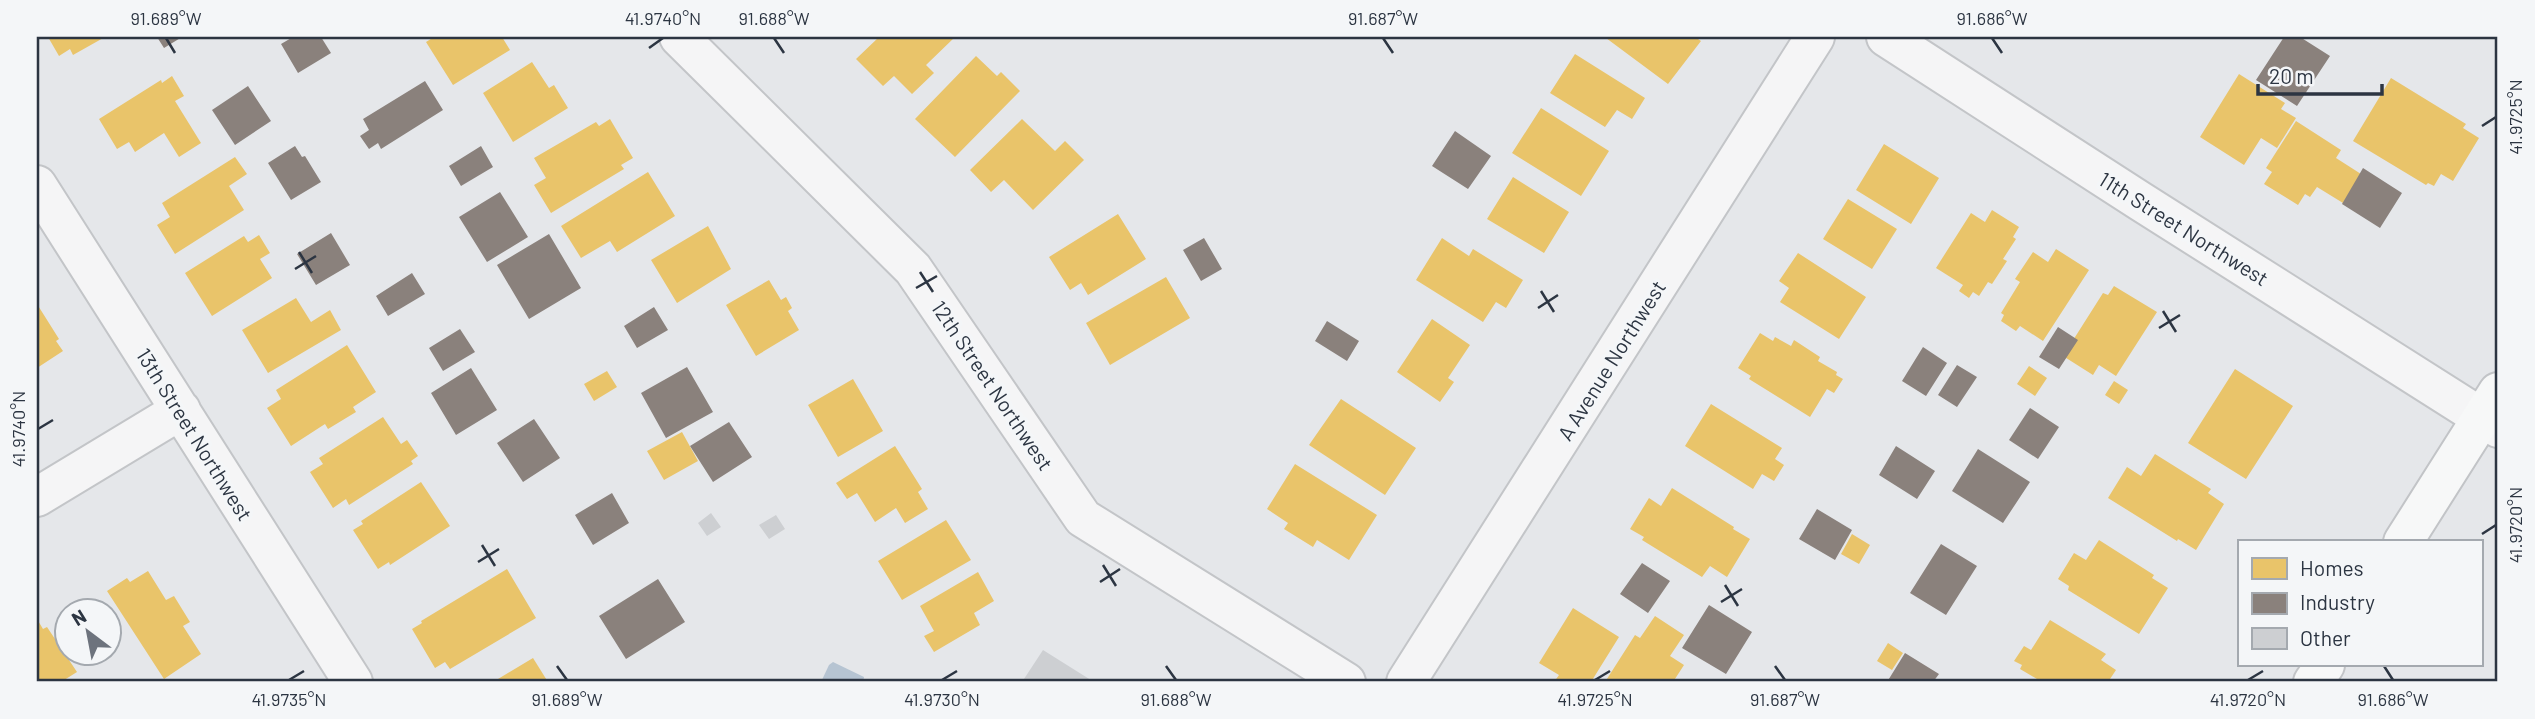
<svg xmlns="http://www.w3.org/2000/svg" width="2535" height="719" font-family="Barlow,sans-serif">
<rect width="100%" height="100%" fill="#e5e7ea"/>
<path fill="#b6c4d2" d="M 833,662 L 864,677 L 863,682 L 821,682 L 829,665 Z"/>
<path fill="#e9c46a" d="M 48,37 L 105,37 L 73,55 L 70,49 L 59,56 Z
M 434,37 L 502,37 L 510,50 L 453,85 L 426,42 Z
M 879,37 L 955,37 L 926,65 L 934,73 L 912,94 L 894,76 L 883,86 L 856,59 Z
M 1608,37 L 1695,37 L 1701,41 L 1668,84 L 1606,38 Z
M 1575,54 L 1645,98 L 1632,119 L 1617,110 L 1605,127 L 1550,93 Z
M 976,56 L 997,76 L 1001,72 L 1020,91 L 955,157 L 915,119 Z
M 532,62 L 549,88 L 554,85 L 568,108 L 513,142 L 483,93 Z
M 2239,74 L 2285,103 L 2281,109 L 2296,118 L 2277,148 L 2261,138 L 2244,165 L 2200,137 Z
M 172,76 L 184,96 L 175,101 L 201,143 L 179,157 L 164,133 L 135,152 L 129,142 L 117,149 L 99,119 L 161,80 L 162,83 Z
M 2391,78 L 2466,124 L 2463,128 L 2479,138 L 2453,181 L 2441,174 L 2434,186 L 2428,183 L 2426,185 L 2353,141 Z
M 1541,108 L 1609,151 L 1581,196 L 1512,153 Z
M 610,119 L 633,158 L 621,165 L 624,169 L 551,213 L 534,185 L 546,178 L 534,158 L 596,122 L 599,126 Z
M 1022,119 L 1055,151 L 1065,141 L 1084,160 L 1033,210 L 1004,180 L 991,192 L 970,170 Z
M 2296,121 L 2341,150 L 2336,158 L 2361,174 L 2343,203 L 2317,187 L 2310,197 L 2305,194 L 2298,205 L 2264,184 L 2272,172 L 2266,168 Z
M 1884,144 L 1939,178 L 1911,224 L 1856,190 Z
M 235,157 L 247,174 L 229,186 L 244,210 L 175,254 L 157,225 L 170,217 L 162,203 Z
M 648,172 L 675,216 L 617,252 L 610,241 L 581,258 L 561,226 Z
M 1513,177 L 1569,212 L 1544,253 L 1487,219 Z
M 1848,199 L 1897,229 L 1872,269 L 1823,239 Z
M 1992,210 L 2019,227 L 2013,237 L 2016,239 L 2003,259 L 2007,261 L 1992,284 L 1988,282 L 1979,296 L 1973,292 L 1969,298 L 1959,291 L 1963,285 L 1936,268 L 1971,213 L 1985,222 Z
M 1118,214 L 1146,259 L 1088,295 L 1081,283 L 1070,290 L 1049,257 Z
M 708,226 L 731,269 L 677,303 L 651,260 Z
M 259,235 L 270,253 L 260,259 L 272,278 L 212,316 L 185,273 L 244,236 L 248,242 Z
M 1442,238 L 1469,256 L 1473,249 L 1523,280 L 1506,308 L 1496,302 L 1483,322 L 1416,280 Z
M 2056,249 L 2089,270 L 2043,341 L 2020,326 L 2016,331 L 2001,321 L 2004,315 L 2001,313 L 2020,282 L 2015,279 L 2033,252 L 2048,262 Z
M 1798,253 L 1866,297 L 1839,339 L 1780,302 L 1789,288 L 1779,281 Z
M 1166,277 L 1190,318 L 1110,365 L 1086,323 Z
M 769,280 L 781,300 L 786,297 L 792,308 L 788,311 L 799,330 L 756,356 L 726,305 Z
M 2114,286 L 2157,312 L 2116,376 L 2099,365 L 2093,375 L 2063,356 L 2103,293 L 2108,295 Z
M 296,298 L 311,322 L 330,310 L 341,330 L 268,373 L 242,330 Z
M 37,304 L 59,339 L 56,341 L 63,351 L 37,368 Z
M 1432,319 L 1470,345 L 1448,378 L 1454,382 L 1440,402 L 1397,372 Z
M 1760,333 L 1773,341 L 1775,337 L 1791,346 L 1794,340 L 1820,357 L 1818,361 L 1837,372 L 1836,375 L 1843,379 L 1834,393 L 1827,389 L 1810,417 L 1749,379 L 1751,376 L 1738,368 Z
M 347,345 L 376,392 L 353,407 L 356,412 L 328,429 L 325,424 L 291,446 L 267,408 L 281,399 L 276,390 Z
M 2029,366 L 2047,378 L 2035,396 L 2017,384 Z
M 2235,369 L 2293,406 L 2246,479 L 2188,443 Z
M 607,371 L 617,387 L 594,401 L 584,384 Z
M 853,379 L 883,431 L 838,457 L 808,405 Z
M 2114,381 L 2128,390 L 2119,404 L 2105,395 Z
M 1341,399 L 1416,448 L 1385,495 L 1309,445 Z
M 1711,404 L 1782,448 L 1775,459 L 1784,465 L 1774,481 L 1762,474 L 1753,489 L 1685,446 Z
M 383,417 L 401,444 L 407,440 L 418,456 L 411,461 L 413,464 L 349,505 L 346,499 L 333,508 L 310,472 L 323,464 L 319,458 Z
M 682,432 L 698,461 L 664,480 L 647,451 Z
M 895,446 L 922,489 L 918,492 L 928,509 L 905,523 L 896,508 L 875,522 L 857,493 L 847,499 L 836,483 Z
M 2155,454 L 2211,489 L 2208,493 L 2224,504 L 2196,550 L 2178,539 L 2177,541 L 2108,498 L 2127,467 L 2141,476 Z
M 1295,464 L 1377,515 L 1349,560 L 1317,540 L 1313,547 L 1284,529 L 1288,523 L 1267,509 Z
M 421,482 L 450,526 L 390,565 L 389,562 L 378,569 L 353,530 L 363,524 L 361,521 Z
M 1672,488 L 1734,527 L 1733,529 L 1750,539 L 1727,577 L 1710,566 L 1702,577 L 1642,540 L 1644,537 L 1630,529 L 1649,498 L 1661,506 Z
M 946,520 L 971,560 L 902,600 L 878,561 Z
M 1852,534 L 1870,545 L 1859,564 L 1841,554 Z
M 2099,540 L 2154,575 L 2152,578 L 2168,588 L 2139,634 L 2068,590 L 2069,586 L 2058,579 L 2074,553 L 2086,560 Z
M 507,569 L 536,618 L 450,669 L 445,662 L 435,668 L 412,629 L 422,623 L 421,621 Z
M 148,571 L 166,600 L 174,596 L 190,622 L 183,626 L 201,654 L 164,679 L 107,591 L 127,578 L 130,582 Z
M 978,572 L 994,601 L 974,613 L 980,625 L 934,652 L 924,636 L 934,631 L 920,606 Z
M 1573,608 L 1619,637 L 1591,682 L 1554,682 L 1559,675 L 1539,663 Z
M 1655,616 L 1684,635 L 1670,656 L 1684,665 L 1673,682 L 1605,682 L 1635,635 L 1640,638 Z
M 37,619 L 43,629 L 47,627 L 77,672 L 61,682 L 37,682 Z
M 2050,620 L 2106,654 L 2101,660 L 2116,670 L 2108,682 L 2042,682 L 2020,669 L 2022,665 L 2014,661 L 2024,646 L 2031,650 Z
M 1888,643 L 1903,653 L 1892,670 L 1877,661 Z
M 533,658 L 548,682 L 493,682 Z"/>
<path fill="#8a817c" d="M 157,37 L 182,37 L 164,48 Z
M 293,37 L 321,37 L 331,53 L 298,73 L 281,44 Z
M 2284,37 L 2300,37 L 2330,56 L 2297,106 L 2256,80 Z
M 425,81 L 443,110 L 381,149 L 378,143 L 369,149 L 360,136 L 369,130 L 363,119 Z
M 248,86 L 271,121 L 235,145 L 212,110 Z
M 1455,131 L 1491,156 L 1468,189 L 1432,166 Z
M 295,146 L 302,157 L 305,156 L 321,182 L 291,200 L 268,163 Z
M 481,146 L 493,167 L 461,186 L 449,166 Z
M 2363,168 L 2402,193 L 2380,228 L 2342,204 Z
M 500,192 L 528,237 L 487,262 L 459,217 Z
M 331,233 L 350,265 L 316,285 L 297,254 Z
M 549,234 L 581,288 L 529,319 L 497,265 Z
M 1204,238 L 1222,269 L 1201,281 L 1183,250 Z
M 412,273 L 425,294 L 388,316 L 376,296 Z
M 654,307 L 668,330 L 637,348 L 624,326 Z
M 1327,321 L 1359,341 L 1347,361 L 1315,341 Z
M 2058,327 L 2078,340 L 2059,369 L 2039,357 Z
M 460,329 L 475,352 L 443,371 L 429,348 Z
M 1923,347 L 1947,363 L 1926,396 L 1902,381 Z
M 1957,365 L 1977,377 L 1957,407 L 1938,395 Z
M 687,367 L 713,412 L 666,438 L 641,393 Z
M 471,368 L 497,410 L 456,435 L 431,393 Z
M 2030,408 L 2059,427 L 2038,459 L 2009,440 Z
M 534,419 L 560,458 L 523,482 L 497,443 Z
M 729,422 L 752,457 L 713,482 L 690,446 Z
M 1896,446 L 1935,471 L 1917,499 L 1879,475 Z
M 1978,449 L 2030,482 L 2003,523 L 1952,491 Z
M 612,493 L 629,523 L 593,545 L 575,515 Z
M 1817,509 L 1852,530 L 1835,560 L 1799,539 Z
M 1941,544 L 1977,566 L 1946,615 L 1910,593 Z
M 1642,563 L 1670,581 L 1648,613 L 1620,594 Z
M 658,579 L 685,622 L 626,659 L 599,616 Z
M 1709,605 L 1752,632 L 1726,674 L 1682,648 Z
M 1905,653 L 1939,674 L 1933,682 L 1887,682 Z"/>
<path fill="#cdcfd2" d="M 711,513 L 721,527 L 707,536 L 698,523 Z
M 776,515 L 785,529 L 769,539 L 759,525 Z
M 1043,650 L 1094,682 L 1022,682 Z"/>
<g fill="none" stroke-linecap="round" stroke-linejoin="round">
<defs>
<path id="minor" d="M 679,37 L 913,269 L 1083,518 L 1346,682
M 1886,37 L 2140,201 L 2498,428
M 37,185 L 353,682
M 37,497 L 181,410
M 1406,682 L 1815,37"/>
<path id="major" d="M 2403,542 L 2498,392
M 2313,682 L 2325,665"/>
</defs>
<use href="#minor" stroke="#c3c5c8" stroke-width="42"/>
<use href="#major" stroke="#c2c4c7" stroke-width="42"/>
<use href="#minor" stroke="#f5f5f6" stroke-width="38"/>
<use href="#major" stroke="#f7f8f8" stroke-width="38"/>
</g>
<path fill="none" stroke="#2c3542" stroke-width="2.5" d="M 166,38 L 175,53M 774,38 L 784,53M 1383,38 L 1393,53M 1992,38 L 2002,53M 649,48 L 663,38M 2482,126 L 2496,117M 299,252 L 312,273M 295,269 L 316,256M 920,272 L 933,292M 916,288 L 937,276M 1541,291 L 1554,312M 1538,308 L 1558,295M 2163,311 L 2176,332M 2159,328 L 2180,315M 38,429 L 53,420M 2482,534 L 2496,525M 482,545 L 495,566M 478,562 L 499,549M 1103,565 L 1116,586M 1100,582 L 1120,569M 1725,585 L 1738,606M 1721,602 L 1742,589M 557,666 L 567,680M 1166,666 L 1176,680M 1775,666 L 1785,680M 2384,666 L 2393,680M 289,680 L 304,671M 942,680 L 957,671M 1595,680 L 1610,671M 2248,680 L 2263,671"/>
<g text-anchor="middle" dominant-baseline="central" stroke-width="7" stroke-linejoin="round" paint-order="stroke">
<g font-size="21" fill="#2c3542" stroke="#f4f6f8">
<text transform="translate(2184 228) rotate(32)">11th Street Northwest</text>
<text transform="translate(1611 360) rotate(-58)">A Avenue Northwest</text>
<text transform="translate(993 385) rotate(56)">12th Street Northwest</text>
<text transform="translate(195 434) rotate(58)">13th Street Northwest</text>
</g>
</g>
<rect width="2535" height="719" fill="none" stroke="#f4f6f8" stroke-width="77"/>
<rect x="2238" y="540" width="245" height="126" fill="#f4f6f8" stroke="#a4a9af" stroke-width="2"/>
<rect x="2252" y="558" width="35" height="21" fill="#e9c46a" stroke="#a4a9af" stroke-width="2"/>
<text x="2300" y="576" font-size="21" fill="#2c3542">Homes</text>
<rect x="2252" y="593" width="35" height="21" fill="#8a817c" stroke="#a4a9af" stroke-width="2"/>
<text x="2300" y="610" font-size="21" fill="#2c3542">Industry</text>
<rect x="2252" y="628" width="35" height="21" fill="#cdcfd2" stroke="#a4a9af" stroke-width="2"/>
<text x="2300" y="646" font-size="21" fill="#2c3542">Other</text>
<g transform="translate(88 632) rotate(328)"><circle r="33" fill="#f4f6f8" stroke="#a4a9af" stroke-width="2"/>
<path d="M0-5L12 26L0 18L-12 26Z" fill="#6d737d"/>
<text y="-10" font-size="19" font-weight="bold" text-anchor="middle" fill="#2c3542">N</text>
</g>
<path d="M2258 84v10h124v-10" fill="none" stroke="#2c3542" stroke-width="3.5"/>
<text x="2269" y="84" font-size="21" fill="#2c3542" stroke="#f4f6f8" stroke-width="5" paint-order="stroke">20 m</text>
<rect x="38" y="38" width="2458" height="642" fill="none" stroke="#2c3542" stroke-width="2.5"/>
<g font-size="18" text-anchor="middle" fill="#2c3542">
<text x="166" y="25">91.689°W</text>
<text x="663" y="25">41.9740°N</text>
<text x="774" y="25">91.688°W</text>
<text x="1383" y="25">91.687°W</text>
<text x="1992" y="25">91.686°W</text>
<text transform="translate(2516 117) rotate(-90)" y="6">41.9725°N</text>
<text transform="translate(19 429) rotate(-90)" y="6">41.9740°N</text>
<text transform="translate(2516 525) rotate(-90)" y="6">41.9720°N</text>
<text x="289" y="706">41.9735°N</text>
<text x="567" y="706">91.689°W</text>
<text x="942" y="706">41.9730°N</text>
<text x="1176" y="706">91.688°W</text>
<text x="1595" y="706">41.9725°N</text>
<text x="1785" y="706">91.687°W</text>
<text x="2248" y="706">41.9720°N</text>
<text x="2393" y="706">91.686°W</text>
</g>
</svg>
